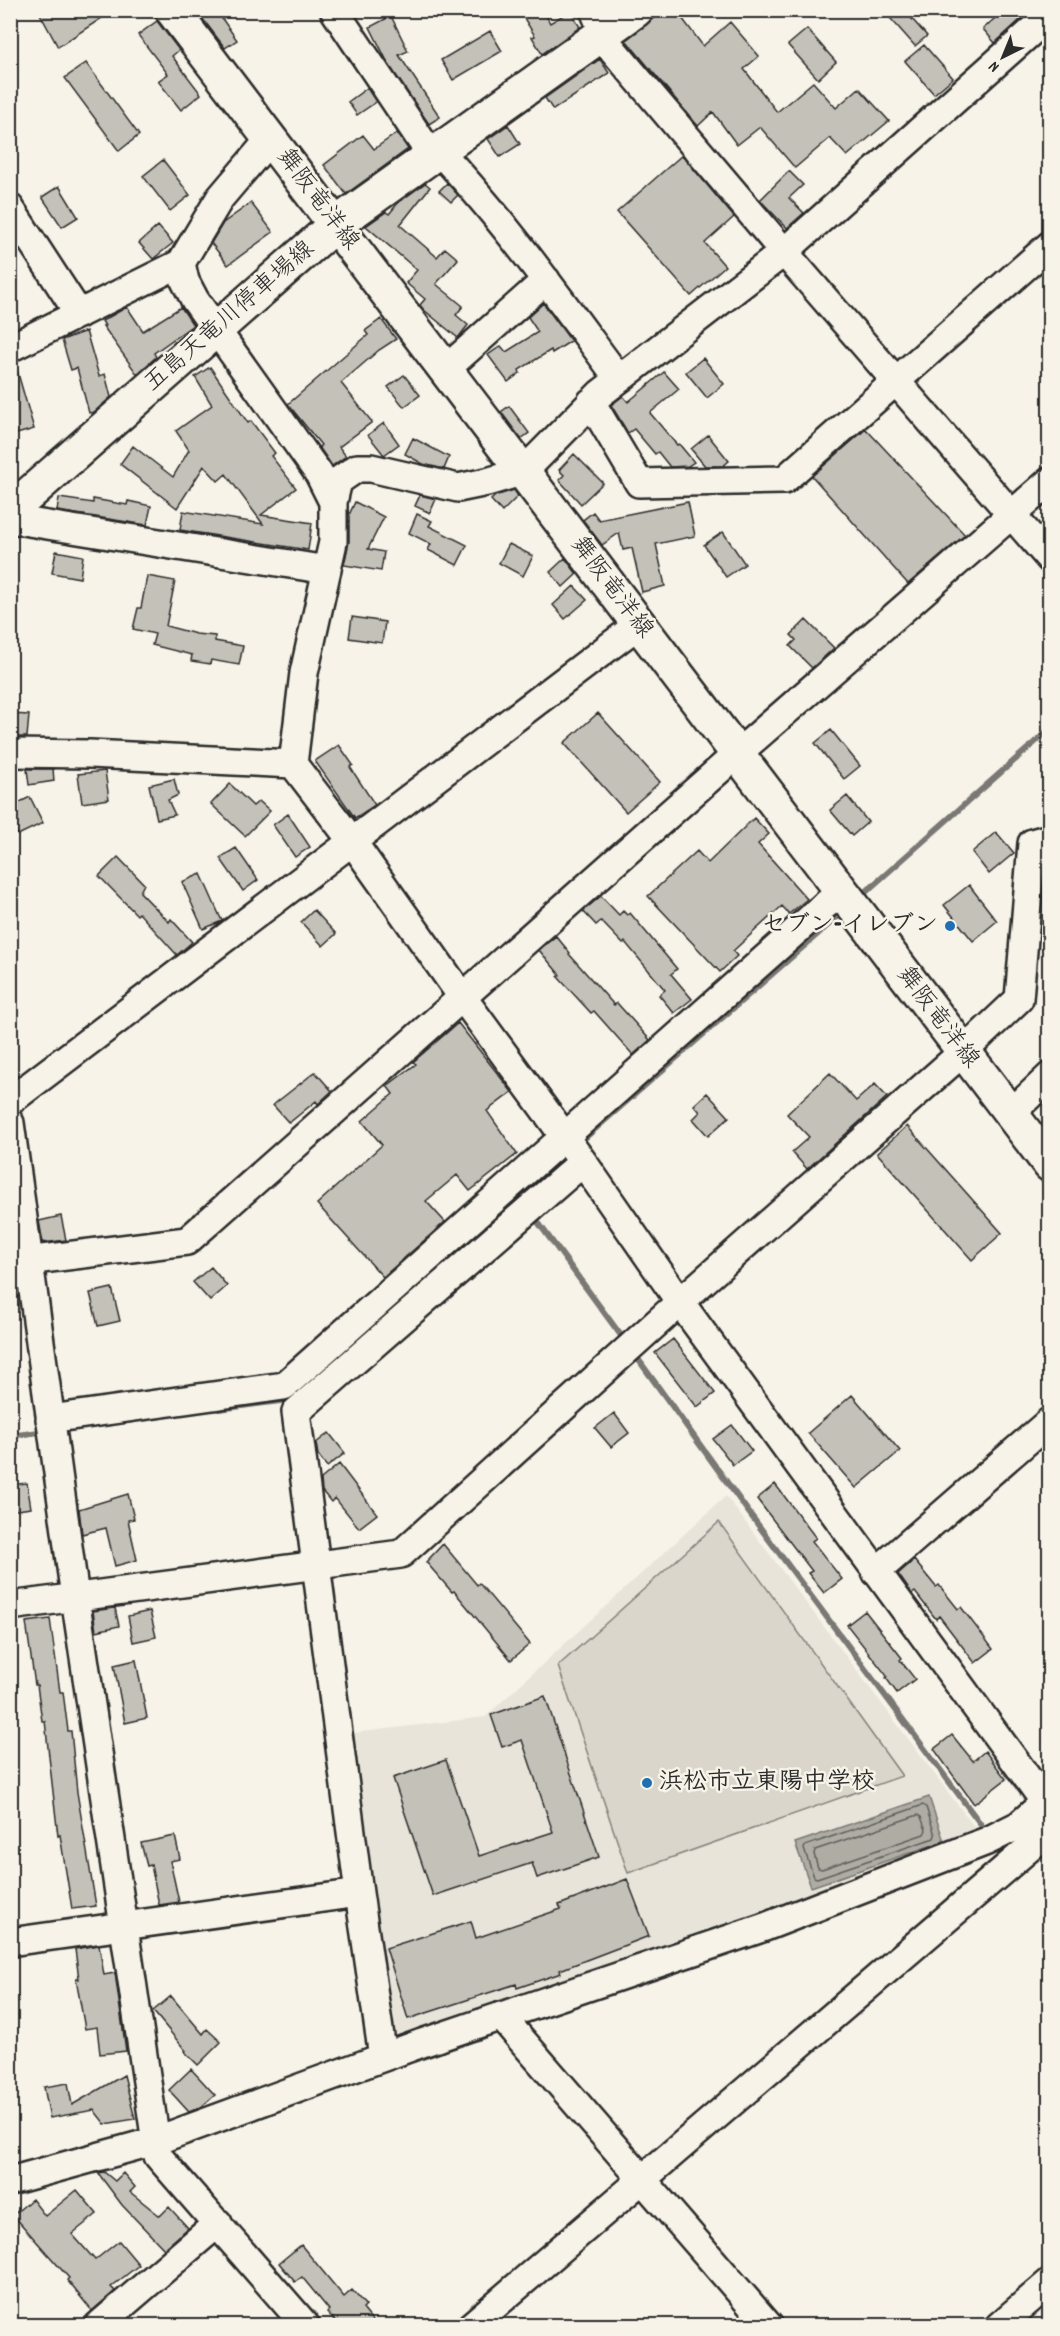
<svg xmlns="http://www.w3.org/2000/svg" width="1060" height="2336" font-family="Dekko,'Klee One',sans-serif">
<rect width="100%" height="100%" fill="#f7f3e8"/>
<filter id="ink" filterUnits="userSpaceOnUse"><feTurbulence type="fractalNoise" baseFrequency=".0167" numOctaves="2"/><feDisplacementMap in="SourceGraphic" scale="12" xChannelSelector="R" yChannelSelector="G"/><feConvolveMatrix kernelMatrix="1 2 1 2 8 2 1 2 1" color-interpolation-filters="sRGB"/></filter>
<g filter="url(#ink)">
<path fill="#e8e4da" d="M 726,1496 L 978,1832 L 900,1867 L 390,2041 L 345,1734 L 485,1717 Z"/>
<path fill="#dad6cc" stroke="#82807c" stroke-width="1.5" d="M 719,1522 L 902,1776 L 628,1873 L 558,1666 Z"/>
<path fill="#afaca4" stroke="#7a7874" stroke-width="1.5" d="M 929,1797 L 944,1841 L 811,1887 L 795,1843 Z"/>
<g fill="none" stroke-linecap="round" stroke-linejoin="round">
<path stroke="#605f5b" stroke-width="1.5" d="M 923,1805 L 926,1807 L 935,1835 L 934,1838 L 817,1878 L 814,1877 L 804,1849 L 805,1846 Z
M 918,1815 L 921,1817 L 926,1830 L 924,1834 L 822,1869 L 818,1868 L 814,1854 L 815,1850 Z"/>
<path stroke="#7a7874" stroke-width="6" d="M 860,897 L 1050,729
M 578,1144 L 843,912
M 532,1214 L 625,1341
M 355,1341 L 569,1153
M 633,1352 L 747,1510 L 988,1834
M 219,1409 L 288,1400 L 296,1393
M 10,1436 L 46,1431
M 376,2073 L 484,2036"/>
</g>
<path fill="#c4c1b9" stroke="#2b2b2b" stroke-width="1.5" d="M 38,10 L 114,10 L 58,47 Z
M 196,10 L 216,10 L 237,40 L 225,48 Z
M 519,10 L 543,10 L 550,23 L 570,11 L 580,27 L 542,54 L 532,37 L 535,36 Z
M 664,10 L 676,10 L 703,46 L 730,22 L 759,56 L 744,69 L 777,112 L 813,82 L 836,108 L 859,88 L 889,121 L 847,156 L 830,138 L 795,168 L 760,127 L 737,145 L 713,112 L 698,126 L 626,40 Z
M 883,10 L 904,10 L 927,36 L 915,46 Z
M 1004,10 L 1031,10 L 995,43 L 983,29 Z
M 391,16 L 408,51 L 399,55 L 440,117 L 429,124 L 389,65 L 370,27 Z
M 157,21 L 179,50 L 172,56 L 201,94 L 181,110 L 158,81 L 168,74 L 138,35 Z
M 807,29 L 836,62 L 818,79 L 788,45 Z
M 490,31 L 502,51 L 453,80 L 441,60 Z
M 924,45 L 953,78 L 934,94 L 905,61 Z
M 600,59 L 609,73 L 553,110 L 545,98 Z
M 86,63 L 139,135 L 119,151 L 65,78 Z
M 367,88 L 376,102 L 357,115 L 348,102 Z
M 508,125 L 520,144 L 500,157 L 488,139 Z
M 397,133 L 408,149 L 346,194 L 324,165 L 363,135 L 374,149 Z
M 682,155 L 734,217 L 705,243 L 725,266 L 691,296 L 617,212 Z
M 163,160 L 190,195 L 170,211 L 143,176 Z
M 789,171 L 803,185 L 789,198 L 804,213 L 787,228 L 760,200 Z
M 425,183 L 430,187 L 400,225 L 437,257 L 445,248 L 458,259 L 436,284 L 463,306 L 456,315 L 468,325 L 458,338 L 424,310 L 420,305 L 425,299 L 406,283 L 417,270 L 366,226 L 386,212 L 389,214 L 398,203 Z
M 447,183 L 458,195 L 451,202 L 439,191 Z
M 59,186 L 78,217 L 62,227 L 42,197 Z
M 251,203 L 273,232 L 228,265 L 211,243 L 223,223 Z
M 158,226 L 173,243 L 153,259 L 139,243 Z
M 543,303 L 571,341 L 552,353 L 551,350 L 519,370 L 520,373 L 508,382 L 488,355 L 501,346 L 506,352 L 538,332 L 528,317 Z
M 127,307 L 143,331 L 181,307 L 193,325 L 154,353 L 156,357 L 137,374 L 103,326 L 105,326 L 102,321 Z
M 381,319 L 396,339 L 379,350 L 341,383 L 372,422 L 339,447 L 346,456 L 332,466 L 319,447 L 321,445 L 288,404 L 368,335 L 365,331 Z
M 86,331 L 99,376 L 105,374 L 111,397 L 94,412 L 89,413 L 77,368 L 71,370 L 62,340 Z
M 703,358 L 724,384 L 707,398 L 686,372 Z
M 10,363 L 15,363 L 34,429 L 10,436 Z
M 210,367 L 248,423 L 251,421 L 275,453 L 271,456 L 296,488 L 261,515 L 312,523 L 308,550 L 180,530 L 183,511 L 263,524 L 226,474 L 218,481 L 204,466 L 177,508 L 120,464 L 133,446 L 173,477 L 189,450 L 176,431 L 212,405 L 195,377 Z
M 664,372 L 679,389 L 650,413 L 677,445 L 679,444 L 694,462 L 688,466 L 670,467 L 658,452 L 655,454 L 634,429 L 628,433 L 611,405 L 623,396 L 628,402 Z
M 404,375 L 420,395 L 404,407 L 388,387 Z
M 509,406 L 529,433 L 521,439 L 501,412 Z
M 384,423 L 399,444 L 384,455 L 368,435 Z
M 866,429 L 965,535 L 908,584 L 812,476 Z
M 708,435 L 729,461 L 723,466 L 705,466 L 691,449 Z
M 413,438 L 449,457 L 444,469 L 423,464 L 405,454 Z
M 574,454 L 603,483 L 581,504 L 559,480 L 564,475 L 559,470 Z
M 514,490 L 518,496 L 502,512 L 491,500 L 495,496 Z
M 420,495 L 436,499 L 430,513 L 415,506 Z
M 59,498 L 93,503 L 93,499 L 127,505 L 128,501 L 151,506 L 147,525 L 57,511 Z
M 355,502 L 384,517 L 368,549 L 384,552 L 381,571 L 344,565 L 349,542 L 349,515 Z
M 688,502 L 695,536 L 656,544 L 665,586 L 642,592 L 632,548 L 623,550 L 619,533 L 602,545 L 583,520 L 593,512 L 599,520 Z
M 417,514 L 432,521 L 429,526 L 467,545 L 457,565 L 428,550 L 431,544 L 409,533 Z
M 723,532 L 745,564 L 726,577 L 704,545 Z
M 509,544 L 533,556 L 523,576 L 499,563 Z
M 56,551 L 83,556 L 80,578 L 52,573 Z
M 565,558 L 577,574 L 563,587 L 550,572 Z
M 147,576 L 175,581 L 166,626 L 196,634 L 215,636 L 215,641 L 243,646 L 239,665 L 211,660 L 210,664 L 191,661 L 192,655 L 152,645 L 155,634 L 133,629 L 138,608 L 141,608 Z
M 574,586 L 587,600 L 565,619 L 553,605 Z
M 352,617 L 385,622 L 382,643 L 349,638 Z
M 806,620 L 834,648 L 812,668 L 790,646 L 796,640 L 791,635 Z
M 598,713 L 660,782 L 626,812 L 564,743 Z
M 10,714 L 29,715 L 27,737 L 10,737 Z
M 831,730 L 860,766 L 844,779 L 815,743 Z
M 339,745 L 353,765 L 350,767 L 375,805 L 355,818 L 315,761 Z
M 27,769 L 53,769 L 54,781 L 29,785 Z
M 105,771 L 109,799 L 82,803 L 78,774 Z
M 174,779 L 178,795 L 168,800 L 175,815 L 157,819 L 149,785 Z
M 230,784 L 253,806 L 259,801 L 270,811 L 245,836 L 211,804 Z
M 847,796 L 868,822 L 852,836 L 830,810 Z
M 30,797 L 43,823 L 18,835 L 10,819 L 10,807 Z
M 288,814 L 310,847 L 295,857 L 273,825 Z
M 754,818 L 769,834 L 758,844 L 807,899 L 789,914 L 782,906 L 733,951 L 737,956 L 720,972 L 648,896 L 697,851 L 708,863 Z
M 996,832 L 1014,853 L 989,874 L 972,852 Z
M 236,848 L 258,880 L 243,891 L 220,858 Z
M 118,857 L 144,884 L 140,892 L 169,922 L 171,919 L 192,942 L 177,955 L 139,913 L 137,915 L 99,876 Z
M 201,874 L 222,921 L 203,929 L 182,882 Z
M 969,885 L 997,921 L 973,941 L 944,905 Z
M 601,896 L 619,915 L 623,911 L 627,915 L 630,913 L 677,969 L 671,974 L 692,999 L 674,1013 L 659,995 L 665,990 L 625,942 L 623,944 L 601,921 L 596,925 L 583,911 Z
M 314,910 L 336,934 L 323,946 L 301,922 Z
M 556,936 L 570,953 L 569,954 L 614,1005 L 617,1003 L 650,1040 L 633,1055 L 594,1011 L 591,1013 L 558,977 L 560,975 L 539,950 Z
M 458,1023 L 512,1092 L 487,1111 L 517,1154 L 470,1191 L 457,1175 L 426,1201 L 445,1222 L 383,1277 L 317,1204 L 382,1145 L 362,1121 L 393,1094 L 387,1086 L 416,1064 L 413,1062 Z
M 315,1072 L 332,1091 L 318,1104 L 316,1101 L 289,1123 L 273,1105 Z
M 830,1073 L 856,1101 L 875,1084 L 887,1097 L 807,1169 L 792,1152 L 809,1137 L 787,1114 Z
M 707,1093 L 729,1117 L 708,1136 L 693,1119 L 700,1112 L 694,1105 Z
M 907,1126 L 1002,1233 L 972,1260 L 877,1153 Z
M 61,1216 L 66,1240 L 43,1243 L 39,1221 Z
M 211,1267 L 227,1286 L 210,1301 L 193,1282 Z
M 112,1288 L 120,1321 L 98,1326 L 90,1293 Z
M 673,1339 L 715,1393 L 697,1407 L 655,1353 Z
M 852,1395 L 900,1451 L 856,1488 L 808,1433 Z
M 614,1413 L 629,1433 L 611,1447 L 595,1428 Z
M 732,1425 L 752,1451 L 733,1465 L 713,1439 Z
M 329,1433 L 345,1453 L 327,1467 L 318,1455 L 316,1443 Z
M 339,1464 L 377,1514 L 359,1528 L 335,1498 L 331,1502 L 322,1491 L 321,1479 Z
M 27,1483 L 31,1508 L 10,1511 L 10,1485 Z
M 775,1484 L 816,1538 L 812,1541 L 842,1579 L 824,1593 L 808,1573 L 812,1571 L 757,1499 Z
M 128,1494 L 134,1519 L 128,1520 L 137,1560 L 115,1566 L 106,1528 L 82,1534 L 79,1509 Z
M 443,1544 L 477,1585 L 479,1583 L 530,1644 L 511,1660 L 454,1591 L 452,1592 L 426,1562 Z
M 914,1560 L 936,1587 L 939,1585 L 958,1609 L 961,1607 L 993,1649 L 975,1663 L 939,1616 L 936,1619 L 915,1592 L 912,1594 L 898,1574 Z
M 115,1608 L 119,1626 L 96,1631 L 93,1611 Z
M 150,1611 L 156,1637 L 133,1642 L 128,1616 Z
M 865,1611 L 902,1658 L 900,1660 L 915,1679 L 897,1693 L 886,1678 L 887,1676 L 847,1625 Z
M 50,1619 L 60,1692 L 63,1692 L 68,1731 L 71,1731 L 77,1792 L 96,1906 L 72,1909 L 60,1835 L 58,1836 L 45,1721 L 42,1721 L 37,1685 L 35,1685 L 26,1622 Z
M 136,1660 L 147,1718 L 125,1723 L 114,1665 Z
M 545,1696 L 599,1857 L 537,1878 L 532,1863 L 433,1896 L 393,1778 L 446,1760 L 479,1856 L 553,1832 L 522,1740 L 502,1747 L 491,1715 Z
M 952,1735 L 973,1761 L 985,1751 L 1006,1779 L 974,1804 L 934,1749 Z
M 175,1836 L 180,1859 L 170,1861 L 179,1902 L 159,1905 L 151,1865 L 147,1866 L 141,1843 Z
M 627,1879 L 649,1936 L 560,1970 L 561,1973 L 517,1988 L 516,1984 L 408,2019 L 386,1948 L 471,1921 L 476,1938 L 561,1909 L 559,1905 Z
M 99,1945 L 104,1975 L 115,1973 L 126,2051 L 100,2054 L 97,2027 L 85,2029 L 76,1979 L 79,1979 L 75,1949 Z
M 171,1996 L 203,2034 L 207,2029 L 221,2042 L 198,2065 L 185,2052 L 186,2051 L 153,2011 Z
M 191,2069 L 215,2095 L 201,2107 L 189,2112 L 169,2090 Z
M 124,2075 L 135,2119 L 105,2124 L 94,2110 L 50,2118 L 44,2087 L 68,2083 L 72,2105 Z
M 104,2172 L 115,2181 L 123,2173 L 135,2187 L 130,2192 L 160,2216 L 169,2207 L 188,2228 L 164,2249 L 122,2205 L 98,2173 Z
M 77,2190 L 97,2214 L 72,2234 L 95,2260 L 119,2241 L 139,2265 L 111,2287 L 115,2291 L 92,2311 L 67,2280 L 69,2278 L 13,2215 L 32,2199 L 45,2216 Z
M 301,2245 L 344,2297 L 352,2290 L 366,2306 L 363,2309 L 376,2325 L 339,2325 L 327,2312 L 329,2310 L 302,2277 L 295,2282 L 279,2263 Z"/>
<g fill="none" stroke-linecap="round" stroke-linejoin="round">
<defs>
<path id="minor" d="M 334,10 L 431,155
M 594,10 L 608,44 L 784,252 L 1050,559
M 438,150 C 505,221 561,301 619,379
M 10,208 L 79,314
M 181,263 L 185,281 L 195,300 L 319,474 L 333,502 L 333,542 L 304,673 L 293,764
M 10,348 L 181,263 L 220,198 L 270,139
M 446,369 L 546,280
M 591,402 L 639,483 L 784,480 L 1050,245
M 333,502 L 338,481 L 357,468 L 371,468 L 458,488 L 487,482 L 524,471 L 600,394 L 784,252 L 1050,15
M 10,519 L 327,570
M 10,753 L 90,754 L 293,764 L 352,841 L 463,998 L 583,1162 L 680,1302 L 1045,1802 L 1050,1817
M 10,1101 L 639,624
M 1010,1114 L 1050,1076
M 10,1123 L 75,1597 L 158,2156 L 306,2326
M 10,1263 L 187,1241 L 737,754 L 1050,481
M 50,1419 L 284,1386 L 841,891
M 876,1572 L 1050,1421
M 10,1606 L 401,1554 L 680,1302 L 963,1052 L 1019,999 L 1032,843 L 1050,838
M 10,1942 L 359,1893
M 501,2016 L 769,2326
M 383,2057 L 359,1893 L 296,1412 L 583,1162
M 10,2181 L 155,2141 L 422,2043 L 765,1927 L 987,1841 L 1019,1825 L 1045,1802
M 98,2326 L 218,2223
M 471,2326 L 1050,1830
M 999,2326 L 1050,2282"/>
<path id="major" d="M 172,10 L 1050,1165
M 10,511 L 336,224 L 636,10"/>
</defs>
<use href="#minor" stroke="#2b2b2b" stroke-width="32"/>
<use href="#major" stroke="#2b2b2b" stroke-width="38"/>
<use href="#minor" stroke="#f7f3e8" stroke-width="27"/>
<use href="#major" stroke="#f7f3e8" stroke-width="33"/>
</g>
</g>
<g fill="#1f6fb2" stroke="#f7f3e8" stroke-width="2">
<circle cx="950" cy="926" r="6"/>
<circle cx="647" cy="1783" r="6"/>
</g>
<g text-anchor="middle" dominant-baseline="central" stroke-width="5" stroke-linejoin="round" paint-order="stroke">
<g font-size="24" fill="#2b2b2b" stroke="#f7f3e8">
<text transform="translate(317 200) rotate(53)">舞阪竜洋線</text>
<text transform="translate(230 317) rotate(-41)">五島天竜川停車場線</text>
<text transform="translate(611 588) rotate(53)">舞阪竜洋線</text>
<text transform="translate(937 1018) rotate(53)">舞阪竜洋線</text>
</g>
<g font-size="24" font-weight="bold" fill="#2b2b2b" stroke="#f7f3e8" text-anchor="end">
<text x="938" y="926">セブン-イレブン</text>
<text x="659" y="1783" text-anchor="start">浜松市立東陽中学校</text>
</g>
</g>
<rect width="1060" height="2336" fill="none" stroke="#f7f3e8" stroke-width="36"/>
<rect x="18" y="18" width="1024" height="2300" fill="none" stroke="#2b2b2b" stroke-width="2" filter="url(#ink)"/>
<g transform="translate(1003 57) rotate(223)" stroke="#f7f3e8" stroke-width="4.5" paint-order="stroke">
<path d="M0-4.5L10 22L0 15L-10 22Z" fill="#2b2b2b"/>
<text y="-9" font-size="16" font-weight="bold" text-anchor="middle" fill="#2b2b2b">N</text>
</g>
</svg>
